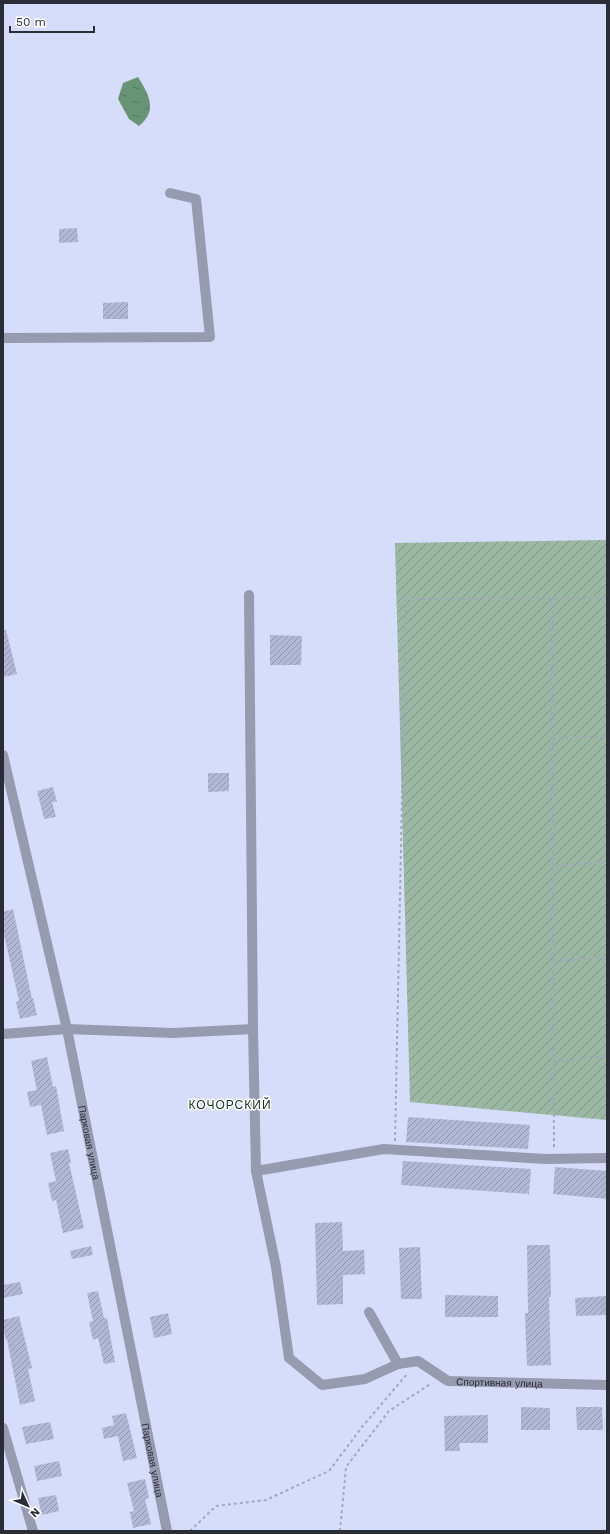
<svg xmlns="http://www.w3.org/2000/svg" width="610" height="1534" font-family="'Work Sans',sans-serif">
<defs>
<pattern id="garden-furrows" width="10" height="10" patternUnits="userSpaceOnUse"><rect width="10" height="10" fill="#9ab8a2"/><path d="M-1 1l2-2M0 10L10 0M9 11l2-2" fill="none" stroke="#7e9685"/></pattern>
<pattern id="water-ripples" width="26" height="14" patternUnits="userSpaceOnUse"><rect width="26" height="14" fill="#689575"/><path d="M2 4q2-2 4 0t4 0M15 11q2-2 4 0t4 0" fill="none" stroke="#567a61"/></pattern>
<pattern id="building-hatch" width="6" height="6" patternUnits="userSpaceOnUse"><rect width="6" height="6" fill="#b1b8d5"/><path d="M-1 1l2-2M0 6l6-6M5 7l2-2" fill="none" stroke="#9096ae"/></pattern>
</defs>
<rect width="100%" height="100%" fill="#d6ddfb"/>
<path fill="url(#garden-furrows)" d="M 607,540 L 607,1120 L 410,1102 L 395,543 Z"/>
<path fill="url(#water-ripples)" d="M 138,77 C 149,95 158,110 139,126 L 129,119 L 118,99 L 123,83 Z"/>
<path fill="url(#building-hatch)" d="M 77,228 L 78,242 L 59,243 L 59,229 Z
M 128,302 L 128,319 L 103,319 L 103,303 Z
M 6,630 L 17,674 L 3,677 L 3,631 Z
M 270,635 L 302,636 L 301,665 L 270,665 Z
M 208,773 L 229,773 L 229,791 L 208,792 Z
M 53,787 L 57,802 L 52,802 L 56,817 L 44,819 L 37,791 Z
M 13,909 L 32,999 L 33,998 L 37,1015 L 20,1019 L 16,1002 L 19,1001 L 3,930 L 3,912 Z
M 47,1057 L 53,1087 L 56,1086 L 64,1131 L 47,1135 L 41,1105 L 30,1107 L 27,1092 L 37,1090 L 31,1061 Z
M 408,1117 L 530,1125 L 528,1149 L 406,1142 Z
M 68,1149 L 71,1163 L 69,1163 L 84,1228 L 63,1233 L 56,1200 L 52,1201 L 48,1183 L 56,1181 L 50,1153 Z
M 403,1161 L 531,1169 L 529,1194 L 401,1185 Z
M 555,1167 L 607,1171 L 607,1199 L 553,1194 Z
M 342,1222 L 343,1251 L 364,1250 L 365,1274 L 343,1275 L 343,1304 L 317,1305 L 315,1223 Z
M 527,1245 L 550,1245 L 551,1297 L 549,1297 L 551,1365 L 527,1366 L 525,1313 L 528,1313 Z
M 91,1246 L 93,1255 L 72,1259 L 70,1251 Z
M 420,1247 L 422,1299 L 401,1299 L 399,1248 Z
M 20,1282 L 23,1294 L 3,1298 L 3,1285 Z
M 98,1291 L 104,1318 L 107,1318 L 115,1362 L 104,1364 L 98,1338 L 93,1340 L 89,1322 L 93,1321 L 87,1293 Z
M 445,1295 L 498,1296 L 498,1317 L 445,1317 Z
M 607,1296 L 607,1315 L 576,1316 L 575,1298 Z
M 168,1313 L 172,1334 L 154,1338 L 150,1317 Z
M 19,1316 L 32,1368 L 28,1369 L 35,1401 L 20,1405 L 7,1340 L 6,1340 L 3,1327 L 3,1320 Z
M 521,1407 L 550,1408 L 550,1430 L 521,1430 Z
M 576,1407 L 602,1407 L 603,1430 L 577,1430 Z
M 126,1413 L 137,1458 L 123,1461 L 118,1436 L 104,1439 L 102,1428 L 114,1425 L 112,1416 Z
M 488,1415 L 488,1443 L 459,1443 L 460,1451 L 445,1451 L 444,1416 Z
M 50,1422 L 54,1439 L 26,1444 L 22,1427 Z
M 59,1461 L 62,1476 L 37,1481 L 34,1466 Z
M 145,1479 L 149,1498 L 145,1499 L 151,1524 L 133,1528 L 130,1512 L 134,1511 L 127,1483 Z
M 56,1495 L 59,1511 L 42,1515 L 38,1498 Z"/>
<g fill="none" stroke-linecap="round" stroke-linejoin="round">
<path stroke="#a1a7bf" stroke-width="2" stroke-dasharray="3 3" stroke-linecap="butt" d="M 552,598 L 554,1150
M 553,739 L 607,736
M 553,866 L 607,862
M 554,961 L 607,957
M 554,1061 L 607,1056
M 395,1141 L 406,599 L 607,598
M 190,1531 L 216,1506 L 266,1500 L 329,1471 L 362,1427 L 408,1373
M 340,1531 L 346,1467 L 389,1411 L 432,1383"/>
<g stroke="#969bb0" stroke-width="10">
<path d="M 3,338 L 210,337 L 196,199 L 170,193"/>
<path id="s1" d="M 249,595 L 253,1029 L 256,1171 L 276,1267 L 289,1358 L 322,1385 L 365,1379 L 398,1364 L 418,1361 L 448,1381 L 607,1385"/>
<path id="s2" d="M 3,755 L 67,1029 L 167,1531"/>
<path d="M 3,1034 L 67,1029 L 173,1033 L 253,1029"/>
<path d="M 256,1171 L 384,1149 L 546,1159 L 607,1158"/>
<path d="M 369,1312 L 398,1364"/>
<path d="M 3,1428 L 33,1531"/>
</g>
</g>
<g text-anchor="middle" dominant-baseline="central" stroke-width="3" stroke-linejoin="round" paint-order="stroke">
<g font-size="10" fill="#2a2d38" stroke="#fff">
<text stroke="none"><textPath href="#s2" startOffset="397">Парковая улица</textPath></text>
<text stroke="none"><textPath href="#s1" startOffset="996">Спортивная улица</textPath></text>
<text stroke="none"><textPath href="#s2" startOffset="721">Парковая улица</textPath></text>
</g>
<g font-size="12" letter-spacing="1" fill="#11361f" stroke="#fff">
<text x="230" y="1105">КОЧОРСКИЙ</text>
</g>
</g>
<rect width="610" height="1534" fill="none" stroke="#2a2d38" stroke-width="8"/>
<g transform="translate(28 1506) rotate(134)" stroke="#ffffff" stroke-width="3" paint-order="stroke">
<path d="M0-3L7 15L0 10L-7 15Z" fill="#2a2d38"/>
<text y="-6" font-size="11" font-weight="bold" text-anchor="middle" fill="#2a2d38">N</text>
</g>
<path d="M10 26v6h84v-6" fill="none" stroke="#2a2d38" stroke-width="2"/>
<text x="16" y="26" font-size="12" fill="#2a2d38" stroke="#ffffff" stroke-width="3" paint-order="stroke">50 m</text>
</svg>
